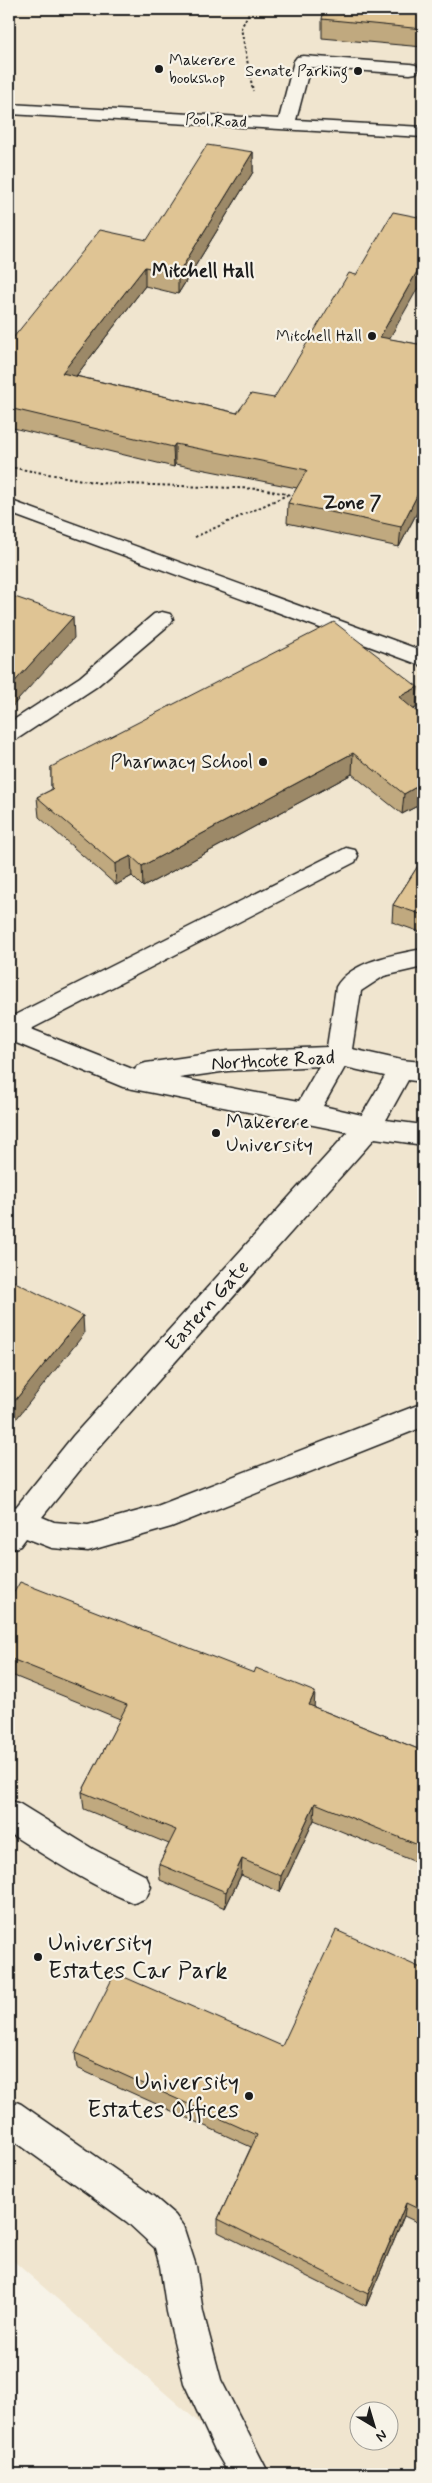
<svg xmlns="http://www.w3.org/2000/svg" width="432" height="2483" font-family="Mynerve,sans-serif">
<rect width="100%" height="100%" fill="#f7f3e8"/>
<filter id="ink" filterUnits="userSpaceOnUse"><feTurbulence type="fractalNoise" baseFrequency=".02" numOctaves="2"/><feDisplacementMap in="SourceGraphic" scale="10" xChannelSelector="R" yChannelSelector="G"/><feConvolveMatrix kernelMatrix="1 2 1 2 8 2 1 2 1" color-interpolation-filters="sRGB"/></filter>
<g filter="url(#ink)">
<path fill="#f0e5cf" fill-rule="evenodd" d="M 9,9 L 423,9 L 423,2474 L 258,2474 L 9,2257 ZM 360,2410 L 390,2410 L 390,2440 L 360,2440 Z"/>
<g fill="none" stroke-linecap="round" stroke-linejoin="round">
<defs>
<path id="minor" d="M 303,56 L 410,64 L 416,65 L 419,69 L 416,73 L 410,74 L 310,67 L 296,120 L 423,127 L 423,137 L 9,114 L 9,104 L 279,119 L 294,61 L 297,57 Z
M 9,500 L 423,651 L 423,666 L 9,513 Z
M 162,612 L 170,614 L 173,619 L 170,624 L 96,687 L 17,739 L 9,742 L 9,723 L 80,677 L 154,614 Z
M 346,848 L 355,850 L 358,856 L 355,862 L 31,1029 L 135,1070 L 137,1066 L 146,1063 L 228,1051 L 327,1047 L 336,987 C 351,961 396,954 423,949 L 423,967 L 384,976 L 361,991 L 352,1049 L 401,1060 L 423,1062 L 423,1082 L 408,1080 L 386,1120 L 423,1125 L 423,1145 L 375,1138 L 93,1454 L 42,1517 L 54,1522 L 88,1525 L 157,1506 L 423,1403 L 423,1427 L 171,1527 L 88,1551 L 52,1548 L 26,1538 L 20,1546 L 9,1550 L 9,1504 L 16,1507 L 73,1436 L 348,1132 L 123,1087 L 9,1040 L 9,1018 ZM 319,1066 L 299,1101 L 179,1078 L 228,1071 ZM 345,1067 L 385,1076 L 362,1115 L 323,1106 Z
M 9,1800 L 20,1804 L 93,1849 L 146,1876 L 151,1887 L 146,1898 L 134,1903 C 89,1885 49,1858 9,1833 Z
M 9,2099 L 21,2104 L 153,2196 L 175,2215 L 183,2226 L 196,2266 L 203,2312 L 221,2380 L 269,2474 L 229,2474 L 216,2452 L 184,2383 L 167,2312 L 160,2266 L 155,2248 L 127,2222 L 9,2137 Z"/>
</defs>
<use href="#minor" stroke="#1c1c1c" stroke-width="3"/>
<path stroke="#1c1c1c" stroke-width="2" stroke-dasharray="2.5 2.5" stroke-linecap="butt" d="M 251,9 L 241,28 L 253,91
M 9,467 L 99,483 L 262,489 L 296,496
M 414,512 L 423,513
M 195,537 L 287,495"/>
<use href="#minor" fill="#f7f3e8" fill-rule="evenodd"/>
</g>
<path fill="#c0a97f" stroke="#1c1c1c" d="M 423,9 L 423,47 L 322,38 L 322,19 Z
M 253,152 L 253,172 L 178,294 L 145,286 L 76,376 L 237,413 L 274,398 L 389,339 L 423,345 L 423,501 L 399,547 L 287,523 L 288,503 L 297,488 L 175,464 L 174,467 L 9,427 L 9,343 L 147,240 Z
M 416,708 L 414,709 L 423,717 L 423,803 L 402,814 L 352,774 L 143,887 L 132,876 L 116,885 L 39,817 L 37,797 L 51,790 L 51,767 Z
M 423,858 L 423,933 L 392,922 L 393,905 Z
M 9,1601 L 314,1707 L 423,1751 L 423,1865 L 314,1820 L 280,1892 L 241,1875 L 225,1908 L 160,1880 L 159,1864 L 169,1844 L 84,1809 L 82,1792 L 120,1719 L 9,1674 Z
M 423,1969 L 423,2225 L 404,2216 L 366,2306 L 218,2232 L 218,2219 L 251,2147 L 77,2068 L 75,2053 L 282,2046 Z"/>
<path fill="#9c8968" stroke="#1c1c1c" d="M 253,152 L 253,172 L 178,294 L 178,274 Z
M 423,261 L 423,279 L 379,357 L 380,337 Z
M 145,267 L 145,286 L 63,393 L 62,373 Z
M 175,444 L 175,464 L 174,467 L 173,447 Z
M 423,484 L 423,501 L 399,547 L 401,527 Z
M 73,617 L 74,638 L 9,710 L 9,688 Z
M 418,687 L 416,708 L 397,718 L 399,697 Z
M 423,734 L 423,769 L 419,752 Z
M 353,753 L 352,774 L 143,887 L 142,866 Z
M 423,783 L 423,803 L 402,814 L 404,794 Z
M 131,856 L 132,876 L 116,885 L 115,864 Z
M 83,1316 L 84,1334 L 9,1428 L 9,1408 Z
M 315,1692 L 314,1710 L 309,1705 Z
M 315,1803 L 314,1820 L 280,1892 L 281,1876 Z
M 242,1859 L 241,1875 L 225,1908 L 226,1892 Z
M 406,2203 L 404,2216 L 366,2306 L 368,2294 Z"/>
<path fill="#dfc494" stroke="#1c1c1c" d="M 324,9 L 423,9 L 423,29 L 322,19 Z
M 207,145 L 253,152 L 178,274 L 145,267 L 62,373 L 237,413 L 251,394 L 274,398 L 349,273 L 356,275 L 393,212 L 423,218 L 423,261 L 380,337 L 423,345 L 423,484 L 401,527 L 288,503 L 307,470 L 175,444 L 173,447 L 9,408 L 9,343 L 100,230 L 147,240 Z
M 9,595 L 73,617 L 9,688 Z
M 334,622 L 418,687 L 399,697 L 423,717 L 423,749 L 419,752 L 423,755 L 423,783 L 404,794 L 353,753 L 142,866 L 131,856 L 115,864 L 37,797 L 53,789 L 51,787 L 51,767 Z
M 423,858 L 423,915 L 393,905 Z
M 9,1279 L 83,1316 L 9,1408 Z
M 20,1582 L 254,1673 L 256,1668 L 315,1692 L 309,1705 L 423,1751 L 423,1847 L 315,1803 L 281,1876 L 242,1859 L 226,1892 L 159,1864 L 176,1830 L 82,1792 L 127,1705 L 9,1658 L 9,1601 Z
M 336,1930 L 423,1969 L 423,2211 L 406,2203 L 368,2294 L 218,2219 L 257,2135 L 75,2053 L 115,1973 L 282,2046 Z"/>
</g>
<g fill="#1c1c1c" stroke="#f7f3e8" stroke-width="2">
<circle cx="159" cy="69" r="5"/>
<circle cx="358" cy="71" r="5"/>
<circle cx="372" cy="336" r="5"/>
<circle cx="263" cy="762" r="5"/>
<circle cx="216" cy="1133" r="5"/>
<circle cx="38" cy="1957" r="5"/>
<circle cx="249" cy="2096" r="5"/>
</g>
<g text-anchor="middle" dominant-baseline="central" stroke-width="4.5" stroke-linejoin="round" paint-order="stroke">
<g font-size="16" fill="#1c1c1c" stroke="#f7f3e8" text-anchor="end">
<text x="169" y="60" text-anchor="start">Makerere<tspan x="169" dy="18">bookshop</tspan></text>
<text x="348" y="71">Senate Parking</text>
<text x="362" y="336">Mitchell Hall</text>
</g>
<g font-size="16" fill="#1c1c1c" stroke="#f7f3e8">
<text transform="translate(216 121) rotate(3)">Pool Road</text>
</g>
<g font-size="19" font-weight="bold" fill="#1c1c1c" stroke="#f7f3e8">
<text x="203" y="271">Mitchell Hall</text>
<text x="352" y="503">Zone 7</text>
</g>
<g font-size="20" fill="#1c1c1c" stroke="#f7f3e8" text-anchor="end">
<text x="253" y="762">Pharmacy School</text>
<text x="226" y="1122" text-anchor="start">Makerere<tspan x="226" dy="23">University</tspan></text>
</g>
<g font-size="20" fill="#1c1c1c" stroke="#f7f3e8">
<text transform="translate(273 1061) rotate(-3)">Northcote Road</text>
<text transform="translate(208 1306) rotate(-48)">Eastern Gate</text>
</g>
<g font-size="24" fill="#1c1c1c" stroke="#f7f3e8" text-anchor="start">
<text x="48" y="1943">University<tspan x="48" dy="28">Estates Car Park</tspan></text>
<text x="239" y="2082" text-anchor="end">University<tspan x="239" dy="28">Estates Offices</tspan></text>
</g>
</g>
<rect width="432" height="2483" fill="none" stroke="#f7f3e8" stroke-width="30"/>
<rect x="15" y="15" width="402" height="2453" fill="none" stroke="#1c1c1c" stroke-width="2" filter="url(#ink)"/>
<g transform="translate(374 2426) rotate(142)"><circle r="24" fill="#f7f3e8" stroke="#9f9d96"/>
<path d="M0-4L9 19L0 12L-9 19Z" fill="#1c1c1c"/>
<text y="-8" font-size="14" font-weight="bold" text-anchor="middle" fill="#1c1c1c">N</text>
</g>
</svg>
